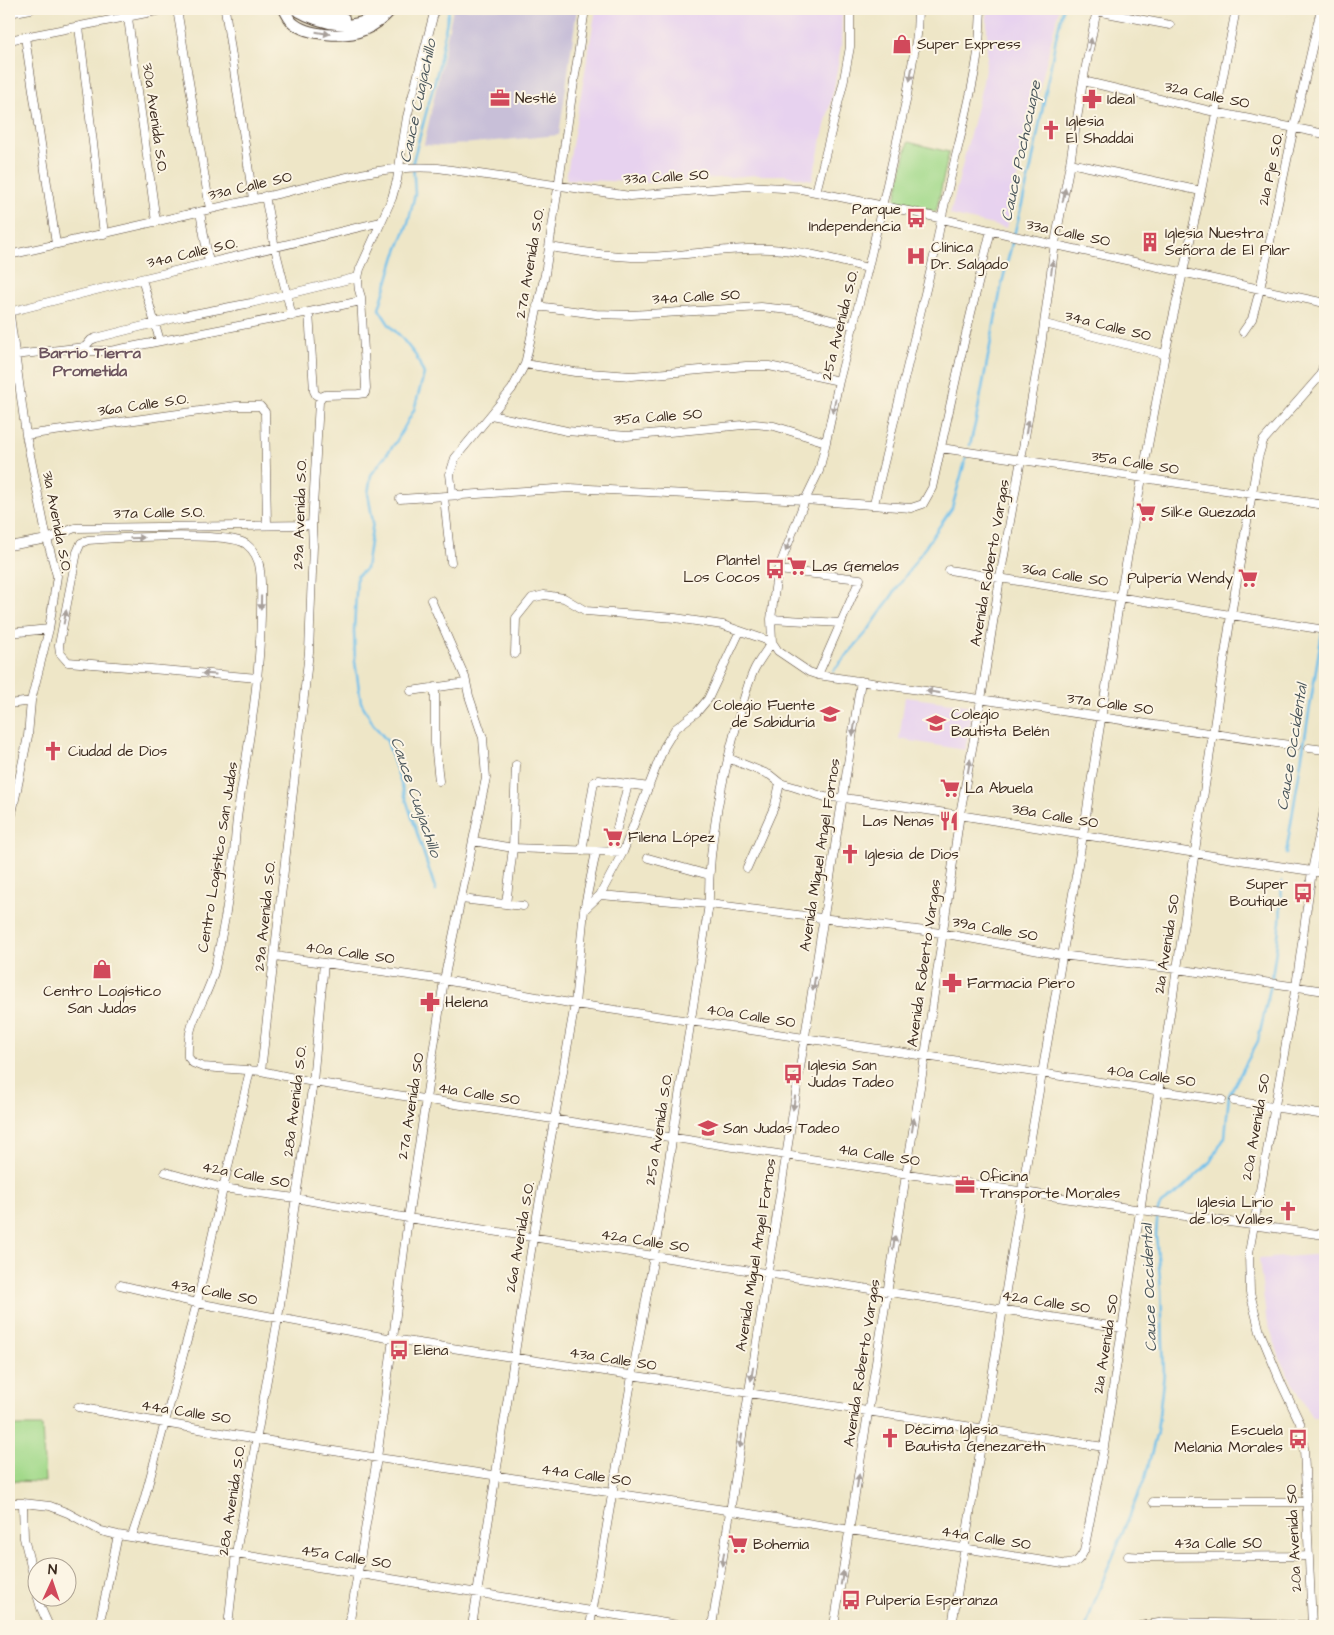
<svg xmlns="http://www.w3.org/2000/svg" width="1334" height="1635" font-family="'Architects Daughter',sans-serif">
<rect width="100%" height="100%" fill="#fcf5e5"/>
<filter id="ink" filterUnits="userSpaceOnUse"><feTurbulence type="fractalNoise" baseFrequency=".02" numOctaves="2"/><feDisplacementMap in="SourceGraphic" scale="10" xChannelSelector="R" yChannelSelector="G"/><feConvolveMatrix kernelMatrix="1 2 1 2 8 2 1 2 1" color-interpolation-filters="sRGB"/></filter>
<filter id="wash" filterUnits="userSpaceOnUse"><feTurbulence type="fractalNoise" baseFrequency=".0096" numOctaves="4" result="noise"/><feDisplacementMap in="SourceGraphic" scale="20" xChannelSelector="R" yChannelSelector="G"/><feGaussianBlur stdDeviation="1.12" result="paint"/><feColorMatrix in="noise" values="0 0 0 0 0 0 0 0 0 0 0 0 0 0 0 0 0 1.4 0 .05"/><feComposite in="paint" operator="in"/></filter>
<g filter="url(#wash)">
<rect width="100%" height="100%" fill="#eee6c7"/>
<path fill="#e7d2ef" d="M 596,9 L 842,9 L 841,46 L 834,88 L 812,180 L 785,175 L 756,175 L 654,183 L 566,179 Z
M 987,9 L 1059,9 L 1006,228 L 950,215 L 983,82 L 987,57 Z
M 905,697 L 974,706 L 965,750 L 899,739 Z
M 1325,1254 L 1325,1417 L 1313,1418 L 1282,1364 L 1266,1317 L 1259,1259 Z"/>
<path fill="#c8bfd8" d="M 453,9 L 577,9 L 559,135 L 441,146 L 424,145 Z"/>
<path fill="#a2d98a" stroke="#6e8254" d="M 908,142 L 949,152 L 936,212 L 895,201 Z
M 9,1426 L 42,1426 L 45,1482 L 9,1481 Z"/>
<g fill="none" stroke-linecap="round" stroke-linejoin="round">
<path stroke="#70c0eb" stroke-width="2.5" d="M 970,445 L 976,420 L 1002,283 L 1031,168 L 1056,38 L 1063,9
M 833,671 L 867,632 L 952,508 L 966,458
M 1286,854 L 1325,614
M 436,891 L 387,741 L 373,724 L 361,702 L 355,662 L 354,630 L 357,576 L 366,569 L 373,522 L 368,494 L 371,475 L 396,442 L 414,410 L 424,374 L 416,356 L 401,337 L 390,326 L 379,309 L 395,256 L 408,223 L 415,194 L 413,161 L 438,69 L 449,9
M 1086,1626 L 1095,1600 L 1145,1478 L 1157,1432 L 1164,1373 L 1161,1289 L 1156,1235 L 1158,1210 L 1161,1204 L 1181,1190 L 1210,1162 L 1225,1137 L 1229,1095 L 1258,1041 L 1271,984 L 1280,922 L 1282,881"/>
</g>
</g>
<g filter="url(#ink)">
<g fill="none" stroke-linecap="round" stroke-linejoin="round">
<defs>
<path id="minor" d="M 177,9 L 210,209
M 225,9 L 253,199
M 918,9 L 917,35 L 906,101 L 868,268 L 839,381 L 826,442 L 819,471 L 805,500 L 777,573 L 771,619 L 772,642 L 778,651 L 809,672 L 818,675 L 1296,746
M 1096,11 L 1170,25
M 9,13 L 31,9
M 128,18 L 156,222
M 79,27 L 104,234
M 25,37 L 56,244
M 9,40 L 167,9
M 1083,81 L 1215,112 L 1325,134
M 1070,163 L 1201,191
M 816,192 L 843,84 L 850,47 L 850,9
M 265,196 L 275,248 L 292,316
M 200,212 L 209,263
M 549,247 C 580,251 613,258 644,257 C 687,256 728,247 771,249 C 804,251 836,260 868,268
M 9,255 C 101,234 193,214 286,192 C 337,180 383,164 438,168 L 630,196 L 748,186 L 801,189 L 918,213 L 1014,236 L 1325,303
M 142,279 L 160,341
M 537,306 L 596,314 L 631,315 L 761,307 L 798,311 L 854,326
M 9,308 L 26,435 L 47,539 L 57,576 L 49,629 L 31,701 L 28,736 L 9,828
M 9,312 L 132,281 L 381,222
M 309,312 L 314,391 L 316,395 L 321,397
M 1045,324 L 1165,354
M 1243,332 L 1252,319 L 1260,289 L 1294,127 L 1321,9
M 85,347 L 91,351 L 110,351 L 309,312 L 361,301
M 15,355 L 85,347 L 91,340 L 96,338 L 183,316 L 251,303 L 358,277
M 525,364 L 575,372 L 632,376 L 746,366 L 769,366 L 839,381
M 491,415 L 567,431 L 627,436 L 754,424 L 774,426 L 826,442
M 26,435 L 236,406 L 260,406 L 265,412 L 267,525
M 941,448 L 1325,505
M 459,496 L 452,491 L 450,474 L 455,458 L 512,389 L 525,364 L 545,274 L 585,9
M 444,497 L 451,562
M 400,499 L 570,488 L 805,500 L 911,508 L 923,504 L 932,488 L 965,338 L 991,230
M 874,504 L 936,248 C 946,184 967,123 977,59 C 980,43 980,25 981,9
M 9,546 L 47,539 L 75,528 L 312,525
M 778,570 L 860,579 L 818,675
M 949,570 L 1325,630
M 771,619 L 841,623
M 9,633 L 49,629
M 515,654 L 516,618 L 532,598 L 544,595 L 564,598 L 586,611 L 675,618 L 723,625 L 772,642
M 258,678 L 68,662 L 60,653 L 59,645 L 77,552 L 81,543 L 88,540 C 116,538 228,531 246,544 C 255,551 259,560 260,570 C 262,585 261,601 261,615 C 260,681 248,746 238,811 C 235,831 235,851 232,871 C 228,904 222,936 215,968 C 207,1003 186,1018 188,1057 L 193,1063 L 203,1067 L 261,1071 L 313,1082 L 1141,1210 L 1325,1235
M 435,687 L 435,743 L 439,781
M 411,691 L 466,683
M 9,704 L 31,701
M 1309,748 L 1325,750
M 728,758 L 770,775 L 780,783 L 794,787 L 825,797 L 844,798 C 1005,820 1164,850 1325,873
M 473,841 L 513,848 L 623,852
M 582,851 L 594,782 L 599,780 L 649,787
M 611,852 L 628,784
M 648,858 L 709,875
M 747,868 L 775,805 L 780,783
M 600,895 L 709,904 L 941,933 L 1061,955 L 1177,969 L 1325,991
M 461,899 L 523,906
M 506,904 L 513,848 L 516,765
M 584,910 L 600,895 L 623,852 L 664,747 L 675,729 L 697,712 L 708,699 L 740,631
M 275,956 L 444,980 L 575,1004 L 1222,1100
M 261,1071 L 309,652 L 313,546 L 312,525 L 319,402 L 321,397 L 325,395 L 358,394 L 365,393 L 366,388 L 361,297 C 357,287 357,279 360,269 L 392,198 L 397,180 L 407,117 L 435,9
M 1234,1101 L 1325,1115
M 165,1172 L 223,1188 L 295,1198 L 408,1218 L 1123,1328
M 120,1285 L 197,1303 L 393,1339 L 1104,1447
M 78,1407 C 295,1449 514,1477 732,1511 C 842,1528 953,1547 1063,1564 C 1075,1565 1079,1561 1084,1551 L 1104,1447 L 1231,615 L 1258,458 L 1263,441 L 1320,376 L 1325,361
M 1153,1502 L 1306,1502
M 9,1503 L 23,1503 L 50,1506 L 68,1513 L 101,1531 L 118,1535 L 684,1626
M 23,1503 L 24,1538 L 38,1595
M 132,1536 L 143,1504 L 197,1303 L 250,1070
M 1128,1556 L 1145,1557 L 1309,1556
M 38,1598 L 41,1608 L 49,1626
M 99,1626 L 118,1535
M 228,1626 L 236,1553 L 278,1318 L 313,1082 L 324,963
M 349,1626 L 377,1458 L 393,1339 L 408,1218 L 444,980 L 486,778 L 483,738 L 469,696 L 465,677 L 431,600
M 472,1626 L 533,1238 L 575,1004 L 584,910 L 596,852
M 590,1626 L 632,1376 L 654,1256 L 709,904 C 708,845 721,784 736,727 C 742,707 746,686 755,668 C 760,659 766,651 772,642
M 712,1626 L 861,681
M 834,1626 L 925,1056 L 960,814 L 980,706 L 1000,578 L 1041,346 L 1055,243 L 1070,163 L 1083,81 L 1097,9
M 952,1626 L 1022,1190 L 1083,835 L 1120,597 L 1165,354 L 1201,191 L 1236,9
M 1140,1626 L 1165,1622 L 1312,1625
M 1312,1626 L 1304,1448 L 1300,1423 L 1282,1385 L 1260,1332 L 1250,1293 L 1249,1253 L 1296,986 L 1312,871 L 1325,805"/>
<path id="major" d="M 284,9 C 286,13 289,19 292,22 C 307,36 346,38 364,30 C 375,26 384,18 392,9
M 294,9 C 320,24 358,35 381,9
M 310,9 L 335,18 L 344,18"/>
</defs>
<use href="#minor" stroke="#564637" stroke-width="9"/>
<use href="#major" stroke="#564637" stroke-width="12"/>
<use href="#minor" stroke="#fff" stroke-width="8"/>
<use href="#major" stroke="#fff" stroke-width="10"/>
</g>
<defs><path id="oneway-solid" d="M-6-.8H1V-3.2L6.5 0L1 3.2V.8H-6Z" transform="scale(1.25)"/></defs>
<g fill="#a79f9a">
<use href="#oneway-solid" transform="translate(323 33) rotate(9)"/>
<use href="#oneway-solid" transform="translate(1090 45) rotate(-78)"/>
<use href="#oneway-solid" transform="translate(911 74) rotate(100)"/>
<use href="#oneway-solid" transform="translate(1064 195) rotate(-79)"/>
<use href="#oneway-solid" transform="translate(1052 267) rotate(-83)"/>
<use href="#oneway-solid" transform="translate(834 406) rotate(102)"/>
<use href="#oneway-solid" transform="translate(1027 427) rotate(-80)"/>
<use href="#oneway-solid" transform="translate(137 538) rotate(-2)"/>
<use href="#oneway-solid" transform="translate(788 545) rotate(111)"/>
<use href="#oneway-solid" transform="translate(261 603) rotate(91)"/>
<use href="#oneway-solid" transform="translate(65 617) rotate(-79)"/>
<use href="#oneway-solid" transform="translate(209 674) rotate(-176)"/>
<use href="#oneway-solid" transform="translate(933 692) rotate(-171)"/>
<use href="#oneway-solid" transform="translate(854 729) rotate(98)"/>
<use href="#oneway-solid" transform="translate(969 766) rotate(-80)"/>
<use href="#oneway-solid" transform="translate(814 984) rotate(99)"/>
<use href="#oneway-solid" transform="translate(794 1103) rotate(99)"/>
<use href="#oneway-solid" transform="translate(913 1125) rotate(-81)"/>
<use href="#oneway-solid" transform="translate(894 1243) rotate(-81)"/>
<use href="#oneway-solid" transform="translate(752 1374) rotate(99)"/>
<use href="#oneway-solid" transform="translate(741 1441) rotate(99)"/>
<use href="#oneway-solid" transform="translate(858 1481) rotate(-81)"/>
<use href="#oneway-solid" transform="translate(723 1559) rotate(99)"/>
<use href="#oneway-solid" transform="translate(842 1578) rotate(-80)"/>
</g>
</g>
<defs>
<symbol id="shop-bare" viewBox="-9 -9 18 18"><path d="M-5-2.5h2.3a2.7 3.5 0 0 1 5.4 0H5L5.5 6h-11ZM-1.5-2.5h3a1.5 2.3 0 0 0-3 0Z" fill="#d1495b" stroke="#fcf5e5" stroke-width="2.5" paint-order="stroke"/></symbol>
<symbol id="office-bare" viewBox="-9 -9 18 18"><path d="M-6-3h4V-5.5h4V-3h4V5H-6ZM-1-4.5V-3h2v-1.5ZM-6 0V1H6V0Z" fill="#d1495b" stroke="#fcf5e5" stroke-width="2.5" paint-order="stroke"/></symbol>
<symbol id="pharmacy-bare" viewBox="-9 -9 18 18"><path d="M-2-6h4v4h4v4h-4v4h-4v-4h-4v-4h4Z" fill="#d1495b" stroke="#fcf5e5" stroke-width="2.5" paint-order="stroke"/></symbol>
<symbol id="church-bare" viewBox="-9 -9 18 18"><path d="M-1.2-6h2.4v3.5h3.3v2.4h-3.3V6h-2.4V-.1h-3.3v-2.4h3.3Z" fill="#d1495b" stroke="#fcf5e5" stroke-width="2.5" paint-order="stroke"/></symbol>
<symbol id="bus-bare" viewBox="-9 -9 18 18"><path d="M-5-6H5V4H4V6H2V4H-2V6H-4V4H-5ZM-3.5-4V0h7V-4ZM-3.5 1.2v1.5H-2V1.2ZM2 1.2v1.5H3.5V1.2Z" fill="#d1495b" stroke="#fcf5e5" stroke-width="2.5" paint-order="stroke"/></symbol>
<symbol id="building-bare" viewBox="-9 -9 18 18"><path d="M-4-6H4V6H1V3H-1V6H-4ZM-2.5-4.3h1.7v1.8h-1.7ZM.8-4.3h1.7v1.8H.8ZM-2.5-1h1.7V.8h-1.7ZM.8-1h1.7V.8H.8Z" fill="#d1495b" stroke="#fcf5e5" stroke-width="2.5" paint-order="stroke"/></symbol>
<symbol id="hospital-bare" viewBox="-9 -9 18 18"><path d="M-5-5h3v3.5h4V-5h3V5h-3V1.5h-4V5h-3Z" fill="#d1495b" stroke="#fcf5e5" stroke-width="2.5" paint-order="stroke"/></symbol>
<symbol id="supermarket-bare" viewBox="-9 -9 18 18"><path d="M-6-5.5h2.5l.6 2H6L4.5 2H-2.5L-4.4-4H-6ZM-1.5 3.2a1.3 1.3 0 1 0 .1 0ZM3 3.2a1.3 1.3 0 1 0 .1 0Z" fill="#d1495b" stroke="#fcf5e5" stroke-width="2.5" paint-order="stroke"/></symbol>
<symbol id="school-bare" viewBox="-9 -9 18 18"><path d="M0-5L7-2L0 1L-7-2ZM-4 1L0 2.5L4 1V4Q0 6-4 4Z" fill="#d1495b" stroke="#fcf5e5" stroke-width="2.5" paint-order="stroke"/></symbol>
<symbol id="restaurant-bare" viewBox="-9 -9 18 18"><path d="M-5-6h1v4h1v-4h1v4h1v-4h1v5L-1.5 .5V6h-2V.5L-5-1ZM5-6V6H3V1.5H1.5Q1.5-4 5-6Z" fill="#d1495b" stroke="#fcf5e5" stroke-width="2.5" paint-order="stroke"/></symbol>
<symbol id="university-bare" viewBox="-9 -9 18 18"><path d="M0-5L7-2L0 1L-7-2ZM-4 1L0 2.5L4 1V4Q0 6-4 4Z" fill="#d1495b" stroke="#fcf5e5" stroke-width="2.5" paint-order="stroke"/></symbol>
</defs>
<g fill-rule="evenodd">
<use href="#shop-bare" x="888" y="30" width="28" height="28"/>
<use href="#office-bare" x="486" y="84" width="28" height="28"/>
<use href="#pharmacy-bare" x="1078" y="85" width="28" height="28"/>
<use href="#church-bare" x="1037" y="116" width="28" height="28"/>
<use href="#bus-bare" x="902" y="204" width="28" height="28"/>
<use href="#building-bare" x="1136" y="228" width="28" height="28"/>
<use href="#hospital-bare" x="902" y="242" width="28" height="28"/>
<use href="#supermarket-bare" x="1132" y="498" width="28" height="28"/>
<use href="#supermarket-bare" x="783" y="552" width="28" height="28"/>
<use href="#bus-bare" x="761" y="555" width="28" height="28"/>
<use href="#supermarket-bare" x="1234" y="564" width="28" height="28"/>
<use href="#school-bare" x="816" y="700" width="28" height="28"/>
<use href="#school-bare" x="922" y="709" width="28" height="28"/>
<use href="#church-bare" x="39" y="737" width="28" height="28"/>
<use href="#supermarket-bare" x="936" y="774" width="28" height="28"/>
<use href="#restaurant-bare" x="935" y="807" width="28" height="28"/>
<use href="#supermarket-bare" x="599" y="823" width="28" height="28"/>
<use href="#church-bare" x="836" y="840" width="28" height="28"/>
<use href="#bus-bare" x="1289" y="879" width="28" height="28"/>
<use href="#shop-bare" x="88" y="955" width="28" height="28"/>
<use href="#pharmacy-bare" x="938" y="969" width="28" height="28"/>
<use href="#pharmacy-bare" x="416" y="988" width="28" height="28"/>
<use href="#bus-bare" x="779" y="1060" width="28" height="28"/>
<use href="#university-bare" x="694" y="1114" width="28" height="28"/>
<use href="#office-bare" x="951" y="1171" width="28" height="28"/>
<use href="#church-bare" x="1274" y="1197" width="28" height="28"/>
<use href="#bus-bare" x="385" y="1336" width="28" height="28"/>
<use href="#church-bare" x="876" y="1424" width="28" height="28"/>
<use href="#bus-bare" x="1284" y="1425" width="28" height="28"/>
<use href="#supermarket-bare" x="724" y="1530" width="28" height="28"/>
<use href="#bus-bare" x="837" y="1586" width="28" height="28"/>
</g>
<g text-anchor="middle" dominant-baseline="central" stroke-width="4" stroke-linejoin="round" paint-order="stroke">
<g font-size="15" fill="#3b2a1e" stroke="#fcf5e5" text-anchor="start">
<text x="917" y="44">Super Express</text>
<text x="515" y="98">Nestlé</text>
<text x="1107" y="99">Ideal</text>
<text x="1066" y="121">Iglesia<tspan x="1066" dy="17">El Shaddai</tspan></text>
<text x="901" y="209" text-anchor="end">Parque<tspan x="901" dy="17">Independencia</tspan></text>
<text x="1165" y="233">Iglesia Nuestra<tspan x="1165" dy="17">Señora de El Pilar</tspan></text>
<text x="931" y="247">Clínica<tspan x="931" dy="17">Dr. Salgado</tspan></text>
<text x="1161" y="512">Silke Quezada</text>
<text x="760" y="560" text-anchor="end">Plantel<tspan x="760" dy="17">Los Cocos</tspan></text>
<text x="812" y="566">Las Gemelas</text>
<text x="1233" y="578" text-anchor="end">Pulpería Wendy</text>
<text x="815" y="705" text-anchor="end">Colegio Fuente<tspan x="815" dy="17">de Sabiduría</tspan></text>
<text x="951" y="714">Colegio<tspan x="951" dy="17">Bautista Belén</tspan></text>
<text x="68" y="751">Ciudad de Dios</text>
<text x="965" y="788">La Abuela</text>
<text x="934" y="821" text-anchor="end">Las Nenas</text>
<text x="628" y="837">Filena López</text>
<text x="865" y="854">Iglesia de Dios</text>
<text x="1288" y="884" text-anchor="end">Super<tspan x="1288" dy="17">Boutique</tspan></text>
<text x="967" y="983">Farmacia Piero</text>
<text x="102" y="991" text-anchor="middle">Centro Logístico<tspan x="102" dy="17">San Judas</tspan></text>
<text x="445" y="1002">Helena</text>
<text x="808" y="1065">Iglesia San<tspan x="808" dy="17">Judas Tadeo</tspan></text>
<text x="723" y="1128">San Judas Tadeo</text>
<text x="980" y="1176">Oficina<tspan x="980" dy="17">Transporte Morales</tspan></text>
<text x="1273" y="1202" text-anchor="end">Iglesia Lirio<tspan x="1273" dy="17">de los Valles</tspan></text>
<text x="414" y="1350">Elena</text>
<text x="905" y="1429">Décima Iglesia<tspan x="905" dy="17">Bautista Genezareth</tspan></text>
<text x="1283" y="1430" text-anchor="end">Escuela<tspan x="1283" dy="17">Melania Morales</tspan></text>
<text x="753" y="1544">Bohemia</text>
<text x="866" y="1600">Pulpería Esperanza</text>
</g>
<g font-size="15" fill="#3b2a1e" stroke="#fcf5e5">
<text transform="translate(1207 95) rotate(12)">32a Calle SO</text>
<text transform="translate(155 118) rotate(82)">30a Avenida S.O.</text>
<text transform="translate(1271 169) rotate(-78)">21a Pje S.O.</text>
<text transform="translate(666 177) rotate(-3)">33a Calle SO</text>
<text transform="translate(250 186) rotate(-13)">33a Calle SO</text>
<text transform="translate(1068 233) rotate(12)">33a Calle SO</text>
<text transform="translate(192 253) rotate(-13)">34a Calle S.O.</text>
<text transform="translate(530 263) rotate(-80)">27a Avenida S.O.</text>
<text transform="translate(696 297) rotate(-3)">34a Calle SO</text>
<text transform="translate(840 325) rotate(-76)">25a Avenida S.O.</text>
<text transform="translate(1108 326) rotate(14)">34a Calle SO</text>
<text transform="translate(143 405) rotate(-8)">36a Calle S.O.</text>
<text transform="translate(658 417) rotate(-4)">35a Calle SO</text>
<text transform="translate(1135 463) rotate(9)">35a Calle SO</text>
<text transform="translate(159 513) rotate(-1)">37a Calle S.O.</text>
<text transform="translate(300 514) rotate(-88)">29a Avenida S.O.</text>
<text transform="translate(57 522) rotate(79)">31a Avenida S.O.</text>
<text transform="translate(990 563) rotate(-80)">Avenida Roberto Vargas</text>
<text transform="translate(1065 575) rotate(9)">36a Calle SO</text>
<text transform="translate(1110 704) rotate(8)">37a Calle SO</text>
<text transform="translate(1055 816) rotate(10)">38a Calle SO</text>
<text transform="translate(820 855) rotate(-81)">Avenida Miguel Angel Fornos</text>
<text transform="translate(218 857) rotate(-81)">Centro Logistico San Judas</text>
<text transform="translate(265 916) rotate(-84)">29a Avenida S.O.</text>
<text transform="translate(995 929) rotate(10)">39a Calle SO</text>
<text transform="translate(1167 944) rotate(-81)">21a Avenida SO</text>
<text transform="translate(350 953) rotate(8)">40a Calle SO</text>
<text transform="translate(924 963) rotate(-82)">Avenida Roberto Vargas</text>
<text transform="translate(751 1016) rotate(9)">40a Calle SO</text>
<text transform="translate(1151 1076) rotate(8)">40a Calle SO</text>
<text transform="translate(479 1094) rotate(9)">41a Calle SO</text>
<text transform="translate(295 1101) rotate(-83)">28a Avenida S.O.</text>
<text transform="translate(411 1106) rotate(-81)">27a Avenida SO</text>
<text transform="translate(1256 1127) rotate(-80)">20a Avenida SO</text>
<text transform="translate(659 1129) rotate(-81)">25a Avenida S.O.</text>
<text transform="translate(879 1155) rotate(9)">41a Calle SO</text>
<text transform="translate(246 1175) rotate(11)">42a Calle SO</text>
<text transform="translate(520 1237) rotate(-80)">26a Avenida S.O.</text>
<text transform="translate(645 1241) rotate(9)">42a Calle SO</text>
<text transform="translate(756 1255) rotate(-81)">Avenida Miguel Angel Fornos</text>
<text transform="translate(214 1292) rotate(11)">43a Calle SO</text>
<text transform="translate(1046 1302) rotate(9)">42a Calle SO</text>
<text transform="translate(1106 1344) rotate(-81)">21a Avenida SO</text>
<text transform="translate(613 1359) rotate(9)">43a Calle SO</text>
<text transform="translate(862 1363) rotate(-81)">Avenida Roberto Vargas</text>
<text transform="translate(186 1412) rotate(9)">44a Calle SO</text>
<text transform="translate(586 1475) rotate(8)">44a Calle SO</text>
<text transform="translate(232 1500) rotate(-81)">28a Avenida S.O.</text>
<text transform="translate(986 1538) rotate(9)">44a Calle SO</text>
<text transform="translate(1294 1538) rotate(-93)">20a Avenida SO</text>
<text x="1218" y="1543">43a Calle SO</text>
<text transform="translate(346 1557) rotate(9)">45a Calle SO</text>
</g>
<g font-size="16" font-style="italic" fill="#4b575c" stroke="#fcf5e5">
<text transform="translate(418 101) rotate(-78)">Cauce Cuajachillo</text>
<text transform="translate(1021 151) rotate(-78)">Cauce Pochocuape</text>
<text transform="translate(1292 747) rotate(-81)">Cauce Occidental</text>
<text transform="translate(416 797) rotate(71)">Cauce Cuajachillo</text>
<text transform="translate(1149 1288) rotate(-92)">Cauce Occidental</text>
</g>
<g font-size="16" font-weight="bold" fill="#6c545e" stroke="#fcf5e5">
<text x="90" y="353">Barrio Tierra<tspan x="90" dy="18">Prometida</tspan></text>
</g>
</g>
<rect width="1334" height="1635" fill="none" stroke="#fcf5e5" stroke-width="30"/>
<g transform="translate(52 1582) rotate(3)"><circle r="24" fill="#fcf5e5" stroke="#afa495"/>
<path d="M0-4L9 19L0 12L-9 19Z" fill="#d1495b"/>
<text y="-8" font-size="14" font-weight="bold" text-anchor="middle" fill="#3b2a1e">N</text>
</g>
</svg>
